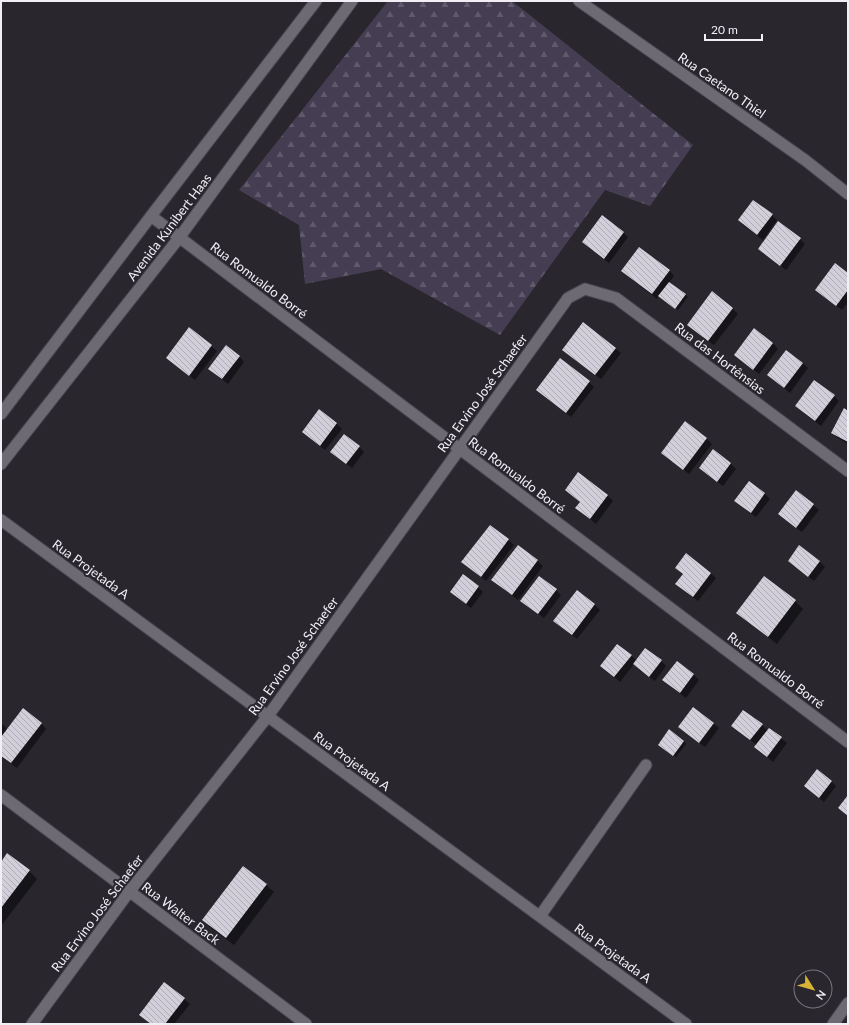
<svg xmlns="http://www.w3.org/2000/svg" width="849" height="1025" font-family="Lato,sans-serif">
<defs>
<pattern id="forest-firs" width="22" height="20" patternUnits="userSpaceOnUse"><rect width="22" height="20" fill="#453e53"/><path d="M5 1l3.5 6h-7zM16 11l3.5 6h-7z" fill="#605a6c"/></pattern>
<pattern id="building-back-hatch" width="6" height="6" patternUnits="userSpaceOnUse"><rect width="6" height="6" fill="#d2cfda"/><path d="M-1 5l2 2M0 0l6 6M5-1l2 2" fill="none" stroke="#b0adb6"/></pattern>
</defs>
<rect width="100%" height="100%" fill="#29262e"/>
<path fill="url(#forest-firs)" d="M 388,1 L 512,1 L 693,145 L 650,206 L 605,190 L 500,335 L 381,269 L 305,284 L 299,225 L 239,190 Z"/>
<path fill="#0007" d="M 772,215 L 777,220 L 763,240 L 744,226 L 739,220 Z
M 623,232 L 628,237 L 609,263 L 588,247 L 583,242 Z
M 800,239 L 805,244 L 786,270 L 764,254 L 759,249 Z
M 669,270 L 674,276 L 669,283 L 688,297 L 678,310 L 659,296 L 657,299 L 627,276 L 622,271 Z
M 848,274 L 848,302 L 842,310 L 822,295 Z
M 712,293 L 733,309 L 738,314 L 714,345 L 693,330 Z
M 773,343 L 778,349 L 759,374 L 741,360 L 735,355 Z
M 211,346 L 217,351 L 195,380 L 172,363 L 167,358 Z
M 615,348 L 621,353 L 601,379 L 569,355 Z
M 239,356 L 244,362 L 228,384 L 209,369 Z
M 803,363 L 808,368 L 790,393 L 774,380 L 768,375 Z
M 589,382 L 594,387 L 571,417 L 542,395 L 537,390 Z
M 834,396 L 839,401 L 821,426 L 801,411 L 796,406 Z
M 848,412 L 848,444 L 838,438 L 832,433 Z
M 685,422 L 707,439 L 712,444 L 689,474 L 667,458 Z
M 336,423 L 342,429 L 325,450 L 308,437 L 303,432 Z
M 359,447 L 364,452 L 352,468 L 337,457 L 332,452 Z
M 713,451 L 731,464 L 736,469 L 723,486 L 705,473 L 700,468 Z
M 578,474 L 608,496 L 613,501 L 596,524 L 576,508 L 581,502 L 566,490 Z
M 749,483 L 765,494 L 770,499 L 756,517 L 741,506 Z
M 796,492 L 813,505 L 819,510 L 802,532 L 784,519 Z
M 490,526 L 508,540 L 514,545 L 486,581 L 468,567 L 463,562 Z
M 518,546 L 538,561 L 543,566 L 518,600 L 498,585 Z
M 800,547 L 820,562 L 825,567 L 814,581 L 794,566 L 789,561 Z
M 676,568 L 710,573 L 716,578 L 698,601 L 682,589 L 677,584 L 683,575 Z
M 765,577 L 795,601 L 803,609 L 777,644 L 746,621 L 738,613 Z
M 478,587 L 483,592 L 471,608 L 456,597 L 451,592 Z
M 556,590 L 561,595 L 544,618 L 527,606 Z
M 594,604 L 600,610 L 577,639 L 560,626 Z
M 631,655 L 637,661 L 661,661 L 666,666 L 655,681 L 639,670 L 634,664 L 620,682 L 601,666 Z
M 677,662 L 694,675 L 699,680 L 686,698 L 669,685 Z
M 1,723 L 8,730 L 41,723 L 46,729 L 17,768 L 1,756 Z
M 713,723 L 719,728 L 705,747 L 685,732 Z
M 762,725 L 768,731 L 769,729 L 787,743 L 773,762 L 756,747 L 757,745 L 738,731 Z
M 684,741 L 686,744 L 676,757 L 662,747 Z
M 831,781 L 836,786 L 824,802 L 805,786 Z
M 1,864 L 29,871 L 37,879 L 1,926 Z
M 266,885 L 274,892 L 234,945 L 211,928 L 203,920 Z
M 184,999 L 190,1004 L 174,1024 L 151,1024 L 141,1015 Z"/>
<path fill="url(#building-back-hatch)" d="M 753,200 L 773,214 L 757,235 L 738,220 Z
M 602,215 L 624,232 L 604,259 L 582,242 Z
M 778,221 L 801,238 L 780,266 L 758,249 Z
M 639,247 L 670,270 L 652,294 L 621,271 Z
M 835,263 L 848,273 L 848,290 L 836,306 L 815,290 Z
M 669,282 L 686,294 L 675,309 L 658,296 Z
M 712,291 L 733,308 L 708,341 L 687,325 Z
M 583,322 L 616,348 L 595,375 L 562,350 Z
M 189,327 L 212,345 L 189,376 L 166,358 Z
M 754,328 L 773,343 L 753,370 L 734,355 Z
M 226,345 L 240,356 L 222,379 L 208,369 Z
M 786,350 L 803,363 L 784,388 L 767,375 Z
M 560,358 L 590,381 L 566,413 L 536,390 Z
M 814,380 L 835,395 L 815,421 L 795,406 Z
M 844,408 L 848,411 L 848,442 L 831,433 Z
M 319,409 L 337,423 L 320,446 L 302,432 Z
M 685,421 L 707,438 L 683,470 L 661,453 Z
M 344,434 L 360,446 L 346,464 L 330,452 Z
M 713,449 L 731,463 L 717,482 L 699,468 Z
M 578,472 L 608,495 L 590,519 L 575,508 L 580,502 L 565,490 Z
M 749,481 L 765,493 L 751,513 L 734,501 Z
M 796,490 L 814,504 L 796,528 L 778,514 Z
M 490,525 L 509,539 L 481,577 L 461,562 Z
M 518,545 L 538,560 L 512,595 L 491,580 Z
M 799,545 L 820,561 L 808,577 L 788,561 Z
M 686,553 L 711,573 L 693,597 L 675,584 L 683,574 L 675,568 Z
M 463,574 L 479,586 L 466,604 L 450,592 Z
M 539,576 L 557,589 L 538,614 L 520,601 Z
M 764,576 L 796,600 L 768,637 L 736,613 Z
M 577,590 L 595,604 L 572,635 L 553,621 Z
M 617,644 L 632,655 L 614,677 L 600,666 Z
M 645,648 L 662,660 L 649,677 L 633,664 Z
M 677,661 L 694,674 L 680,693 L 662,680 Z
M 693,707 L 714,723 L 699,743 L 678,727 Z
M 23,708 L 42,723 L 11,763 L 1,756 L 1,737 Z
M 743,710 L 763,724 L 750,740 L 731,726 Z
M 769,728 L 782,737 L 767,757 L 754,747 Z
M 669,729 L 684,741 L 673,756 L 658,745 Z
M 817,769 L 832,781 L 819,798 L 804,786 Z
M 848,795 L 848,816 L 838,808 Z
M 7,853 L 30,870 L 1,908 L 1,862 Z
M 243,866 L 267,884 L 226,938 L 202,920 Z
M 164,982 L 185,998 L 165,1024 L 151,1024 L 139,1015 Z"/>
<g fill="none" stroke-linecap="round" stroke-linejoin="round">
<defs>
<path id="minor" d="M 579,1 L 805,160 L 848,194
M 151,216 L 848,742
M 1,414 L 151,216 L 316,1
M 1,464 L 179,238 L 352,1
M 1,520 L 686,1024
M 1,795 L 306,1024
M 540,916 L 646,765
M 32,1024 L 129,892 L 268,716 L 568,298 L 585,289 L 616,298 L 848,471
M 833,1024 L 848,1003"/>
</defs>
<use href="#minor" stroke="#48454c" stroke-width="13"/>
<use href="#minor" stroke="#6e6a74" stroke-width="11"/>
</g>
<g text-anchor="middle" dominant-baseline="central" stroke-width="4" stroke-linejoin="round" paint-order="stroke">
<g font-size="13" fill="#f1eff5" stroke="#29262e">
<text transform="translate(722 85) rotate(35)">Rua Caetano Thiel</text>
<text transform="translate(169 227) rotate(-53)">Avenida Kunibert Haas</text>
<text transform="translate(259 280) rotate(37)">Rua Romualdo Borré</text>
<text transform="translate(720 358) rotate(37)">Rua das Hortênsias</text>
<text transform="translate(482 393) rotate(-54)">Rua Ervino José Schaefer</text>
<text transform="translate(517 475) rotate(37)">Rua Romualdo Borré</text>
<text transform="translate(91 569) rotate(36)">Rua Projetada A</text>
<text transform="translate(293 656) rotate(-54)">Rua Ervino José Schaefer</text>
<text transform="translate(776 670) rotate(37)">Rua Romualdo Borré</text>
<text transform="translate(352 761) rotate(36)">Rua Projetada A</text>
<text transform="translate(97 913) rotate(-53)">Rua Ervino José Schaefer</text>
<text transform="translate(181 913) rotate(37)">Rua Walter Back</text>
<text transform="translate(613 953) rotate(36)">Rua Projetada A</text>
</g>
</g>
<rect width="849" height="1025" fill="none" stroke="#f1eff5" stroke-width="4"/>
<g transform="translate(813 989) rotate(127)"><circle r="19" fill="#29262e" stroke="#79767e"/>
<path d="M0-3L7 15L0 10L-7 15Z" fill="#d9b334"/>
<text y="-6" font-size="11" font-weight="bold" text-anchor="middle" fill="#f1eff5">N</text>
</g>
<path d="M705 34v6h57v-6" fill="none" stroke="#f1eff5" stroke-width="2"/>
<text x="711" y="34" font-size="12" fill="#f1eff5" stroke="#29262e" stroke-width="3" paint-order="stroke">20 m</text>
</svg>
